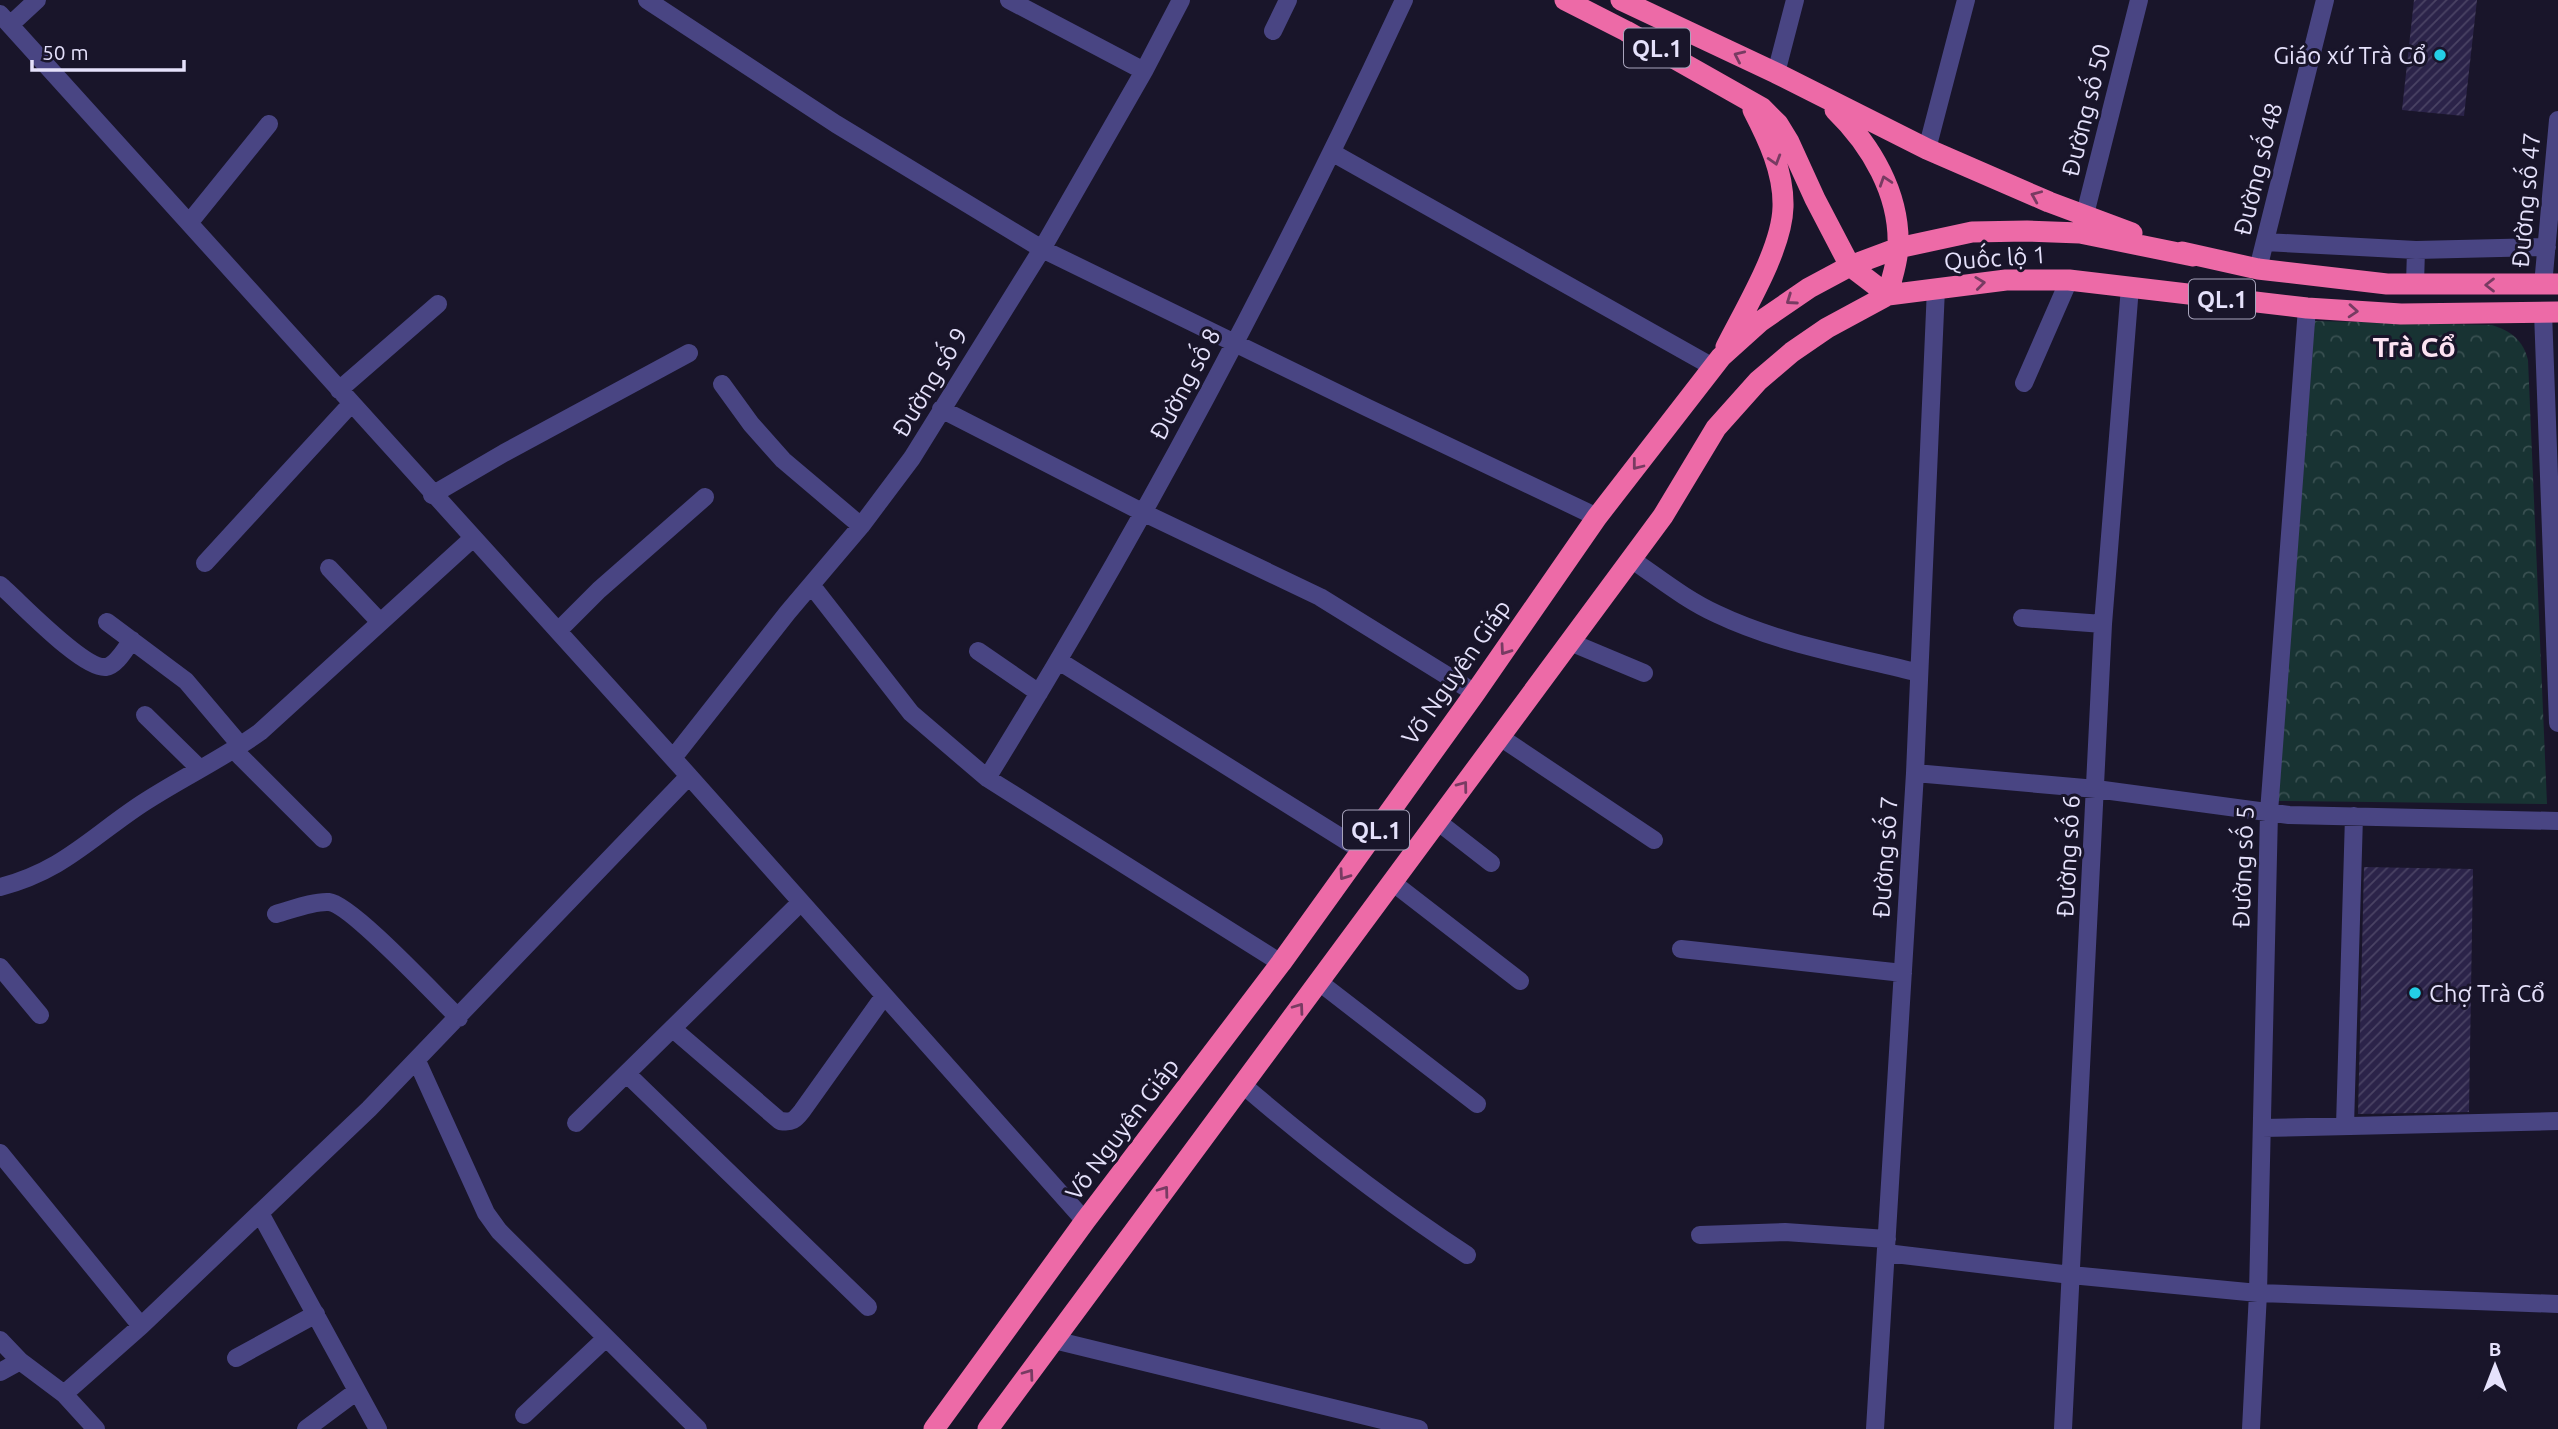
<svg xmlns="http://www.w3.org/2000/svg" width="2558" height="1429" font-family="Ubuntu,sans-serif">
<defs>
<pattern id="forest-crowns" width="20" height="18" patternUnits="userSpaceOnUse" patternTransform="scale(1.75)"><rect width="20" height="18" fill="#183333"/><path d="M2 6a3 3 0 1 1 6 0M12 15a3 3 0 1 1 6 0" fill="none" stroke="#395051"/></pattern>
<pattern id="building-hatch" width="6" height="6" patternUnits="userSpaceOnUse" patternTransform="scale(1.75)"><rect width="6" height="6" fill="#2b2349"/><path d="M-1 1l2-2M0 6l6-6M5 7l2-2" fill="none" stroke="#4a4364"/></pattern>
</defs>
<rect width="100%" height="100%" fill="#19152a"/>
<path fill="url(#forest-crowns)" d="M 2314,321 L 2492,325 C 2511,331 2523,340 2528,360 L 2547,804 L 2278,801 Z"/>
<path fill="url(#building-hatch)" d="M 2414,0 L 2477,0 L 2464,116 L 2402,110 Z
M 2364,867 L 2473,869 L 2469,1112 L 2358,1114 Z"/>
<g fill="none" stroke-linecap="round" stroke-linejoin="round">
<path stroke="#494583" stroke-width="18" d="M 647,0 L 836,124 L 1042,249 L 1368,408 L 1597,517
M 1009,0 L 1144,71
M 0,14 L 689,776 L 1085,1221
M 10,25 L 37,0
M 1273,31 L 1288,0
M 1776,73 L 1795,0
M 1927,149 L 1966,0
M 1333,153 L 1713,367
M 189,223 L 269,124
M 2082,226 L 2139,0
M 2265,242 L 2416,250 L 2547,247
M 2258,269 L 2325,0
M 2415,284 L 2416,250
M 2543,285 L 2558,120
M 2543,312 L 2558,723
M 2024,383 L 2069,280
M 722,384 L 751,424 L 783,460 L 861,526
M 339,390 L 438,304
M 941,409 L 1144,513 L 1320,597 L 1475,693
M 432,495 L 504,453 L 689,353
M 1631,559 C 1659,578 1686,600 1717,614 C 1780,644 1852,656 1919,673
M 205,563 L 351,404
M 329,568 L 380,622
M 0,585 C 19,601 83,670 106,667 C 117,665 125,649 132,640
M 812,586 L 911,713 L 987,778 L 1281,963
M 2022,618 L 2103,624
M 107,622 L 186,681 L 241,746
M 558,631 L 599,590 L 705,497
M 1570,642 L 1644,673
M 978,651 L 1039,693
M 1059,661 L 1361,850
M 145,715 L 200,769
M 1500,737 L 1654,840
M 234,750 L 323,839
M 673,758 L 788,612 L 861,526 L 912,458 L 1042,249 L 1144,71 L 1181,0
M 1915,773 L 2096,789 L 2289,815 L 2558,821
M 987,778 C 1142,528 1280,267 1404,0
M 1437,821 L 1491,863
M 1392,882 L 1520,981
M 0,887 C 61,871 87,841 137,807 C 177,780 221,760 260,732 L 473,538
M 276,914 C 291,910 313,901 329,902 C 351,904 438,998 459,1018
M 1681,949 L 1903,973
M 0,967 L 40,1015
M 1319,982 L 1477,1104
M 673,1029 L 780,1121 C 792,1123 795,1120 802,1111 L 884,996
M 417,1061 L 486,1213 L 499,1231 L 698,1429
M 627,1074 L 868,1307
M 1243,1085 C 1314,1146 1388,1203 1467,1255
M 576,1123 L 801,902
M 2345,1126 L 2354,816
M 2262,1128 L 2558,1121
M 0,1153 L 141,1326
M 260,1213 L 378,1429
M 1700,1235 L 1785,1232 L 1887,1239
M 1886,1253 L 2071,1275 L 2258,1293 L 2558,1304
M 0,1340 L 20,1361
M 1054,1340 L 1419,1429
M 236,1358 L 316,1314
M 0,1372 L 20,1361 L 64,1394 L 96,1429
M 64,1394 L 141,1326 L 369,1109 L 689,776
M 524,1415 L 606,1338
M 306,1429 L 357,1391
M 1875,1429 L 1915,773 L 1936,288
M 2063,1429 L 2103,624 L 2130,287
M 2251,1429 L 2258,1293 L 2269,812 L 2307,308"/>
<path stroke="#ed6aa7" stroke-width="21" d="M 1565,0 L 1626,31 L 1762,108 L 1778,124 L 1789,142 L 1815,199 L 1850,266 L 1888,295
M 1621,0 L 1776,73 L 1927,149 L 2049,202 L 2132,233
M 1835,110 C 1871,145 1900,194 1898,246 C 1898,262 1891,279 1888,295
M 2182,252 L 2258,269 L 2387,284 L 2558,284
M 1726,347 C 1745,309 1782,249 1783,207 C 1784,172 1768,139 1753,110
M 934,1429 L 1085,1221 L 1281,963 L 1475,693 L 1597,517 L 1721,357 L 1761,321 L 1809,288 L 1850,266 L 1898,248 L 1972,232 L 2027,231 L 2080,233 L 2193,256
M 988,1429 L 1663,516 L 1716,428 L 1758,381 L 1792,352 L 1827,328 L 1888,295 L 2006,280 L 2069,280 L 2307,308 L 2401,314 L 2558,312"/>
</g>
<defs><path id="oneway-chevron" d="M-2-3.5L2.5 0L-2 3.5" fill="none" stroke-width="1.6" stroke-linecap="round" stroke-linejoin="round" transform="scale(1.75)"/></defs>
<g stroke="#783b62">
<use href="#oneway-chevron" transform="translate(1739 56) rotate(-155)"/>
<use href="#oneway-chevron" transform="translate(1775 160) rotate(73)"/>
<use href="#oneway-chevron" transform="translate(1885 181) rotate(-108)"/>
<use href="#oneway-chevron" transform="translate(2036 196) rotate(-157)"/>
<use href="#oneway-chevron" transform="translate(1980 283) rotate(-7)"/>
<use href="#oneway-chevron" transform="translate(2490 285) rotate(-180)"/>
<use href="#oneway-chevron" transform="translate(1791 300) rotate(145)"/>
<use href="#oneway-chevron" transform="translate(2353 311) rotate(4)"/>
<use href="#oneway-chevron" transform="translate(1637 465) rotate(128)"/>
<use href="#oneway-chevron" transform="translate(1505 650) rotate(125)"/>
<use href="#oneway-chevron" transform="translate(1463 786) rotate(-53)"/>
<use href="#oneway-chevron" transform="translate(1344 875) rotate(125)"/>
<use href="#oneway-chevron" transform="translate(1299 1008) rotate(-54)"/>
<use href="#oneway-chevron" transform="translate(1164 1191) rotate(-54)"/>
<use href="#oneway-chevron" transform="translate(1029 1374) rotate(-54)"/>
</g>
<g fill="#24cee5" stroke="#19152a" stroke-width="2.5">
<circle cx="2440" cy="55" r="7"/>
<circle cx="2415" cy="993" r="7"/>
</g>
<g text-anchor="middle" dominant-baseline="central" stroke-width="6" stroke-linejoin="round" paint-order="stroke">
<g fill="#19152a" stroke="#a8a4bc" stroke-width="2">
<rect x="1624" y="28.5" width="66" height="39" rx="5"/>
<rect x="2189" y="279.5" width="66" height="39" rx="5"/>
<rect x="1343" y="810.5" width="66" height="39" rx="5"/>
</g>
<g font-size="23" font-weight="bold" fill="#e5e1fb">
<text x="1657" y="48">QL.1</text>
<text x="2222" y="299">QL.1</text>
<text x="1376" y="830">QL.1</text>
</g>
<g font-size="24" fill="#e5e1fb" stroke="#19152a" text-anchor="end">
<text x="2426" y="55">Giáo xứ Trà Cổ</text>
<text x="2429" y="993" text-anchor="start">Chợ Trà Cổ</text>
</g>
<g font-size="24" fill="#e5e1fb" stroke="#19152a">
<text transform="translate(2086 110) rotate(-76)">Đường số 50</text>
<text transform="translate(2258 169) rotate(-76)">Đường số 48</text>
<text transform="translate(2526 200) rotate(-85)">Đường số 47</text>
<text transform="translate(1995 258) rotate(-4)">Quốc lộ 1</text>
<text transform="translate(930 382) rotate(-59)">Đường số 9</text>
<text transform="translate(1185 384) rotate(-62)">Đường số 8</text>
<text transform="translate(1456 672) rotate(-55)">Võ Nguyên Giáp</text>
<text transform="translate(2068 856) rotate(-87)">Đường số 6</text>
<text transform="translate(1885 857) rotate(-86)">Đường số 7</text>
<text transform="translate(2243 867) rotate(-88)">Đường số 5</text>
<text transform="translate(1122 1129) rotate(-53)">Võ Nguyên Giáp</text>
</g>
<g font-size="28" font-weight="bold" fill="#fce3f2" stroke="#19152a">
<text x="2414" y="346">Trà Cổ</text>
</g>
</g>
<g transform="translate(2495 1366)" stroke="#19152a" stroke-width="5" paint-order="stroke">
<path d="M0-5L12 26L0 18L-12 26Z" fill="#e5e1fb"/>
<text y="-10" font-size="19" font-weight="bold" text-anchor="middle" fill="#e5e1fb">B</text>
</g>
<path d="M32 60v10h152v-10" fill="none" stroke="#e5e1fb" stroke-width="3.5"/>
<text x="42" y="60" font-size="21" fill="#e5e1fb" stroke="#19152a" stroke-width="5" paint-order="stroke">50 m</text>
</svg>
